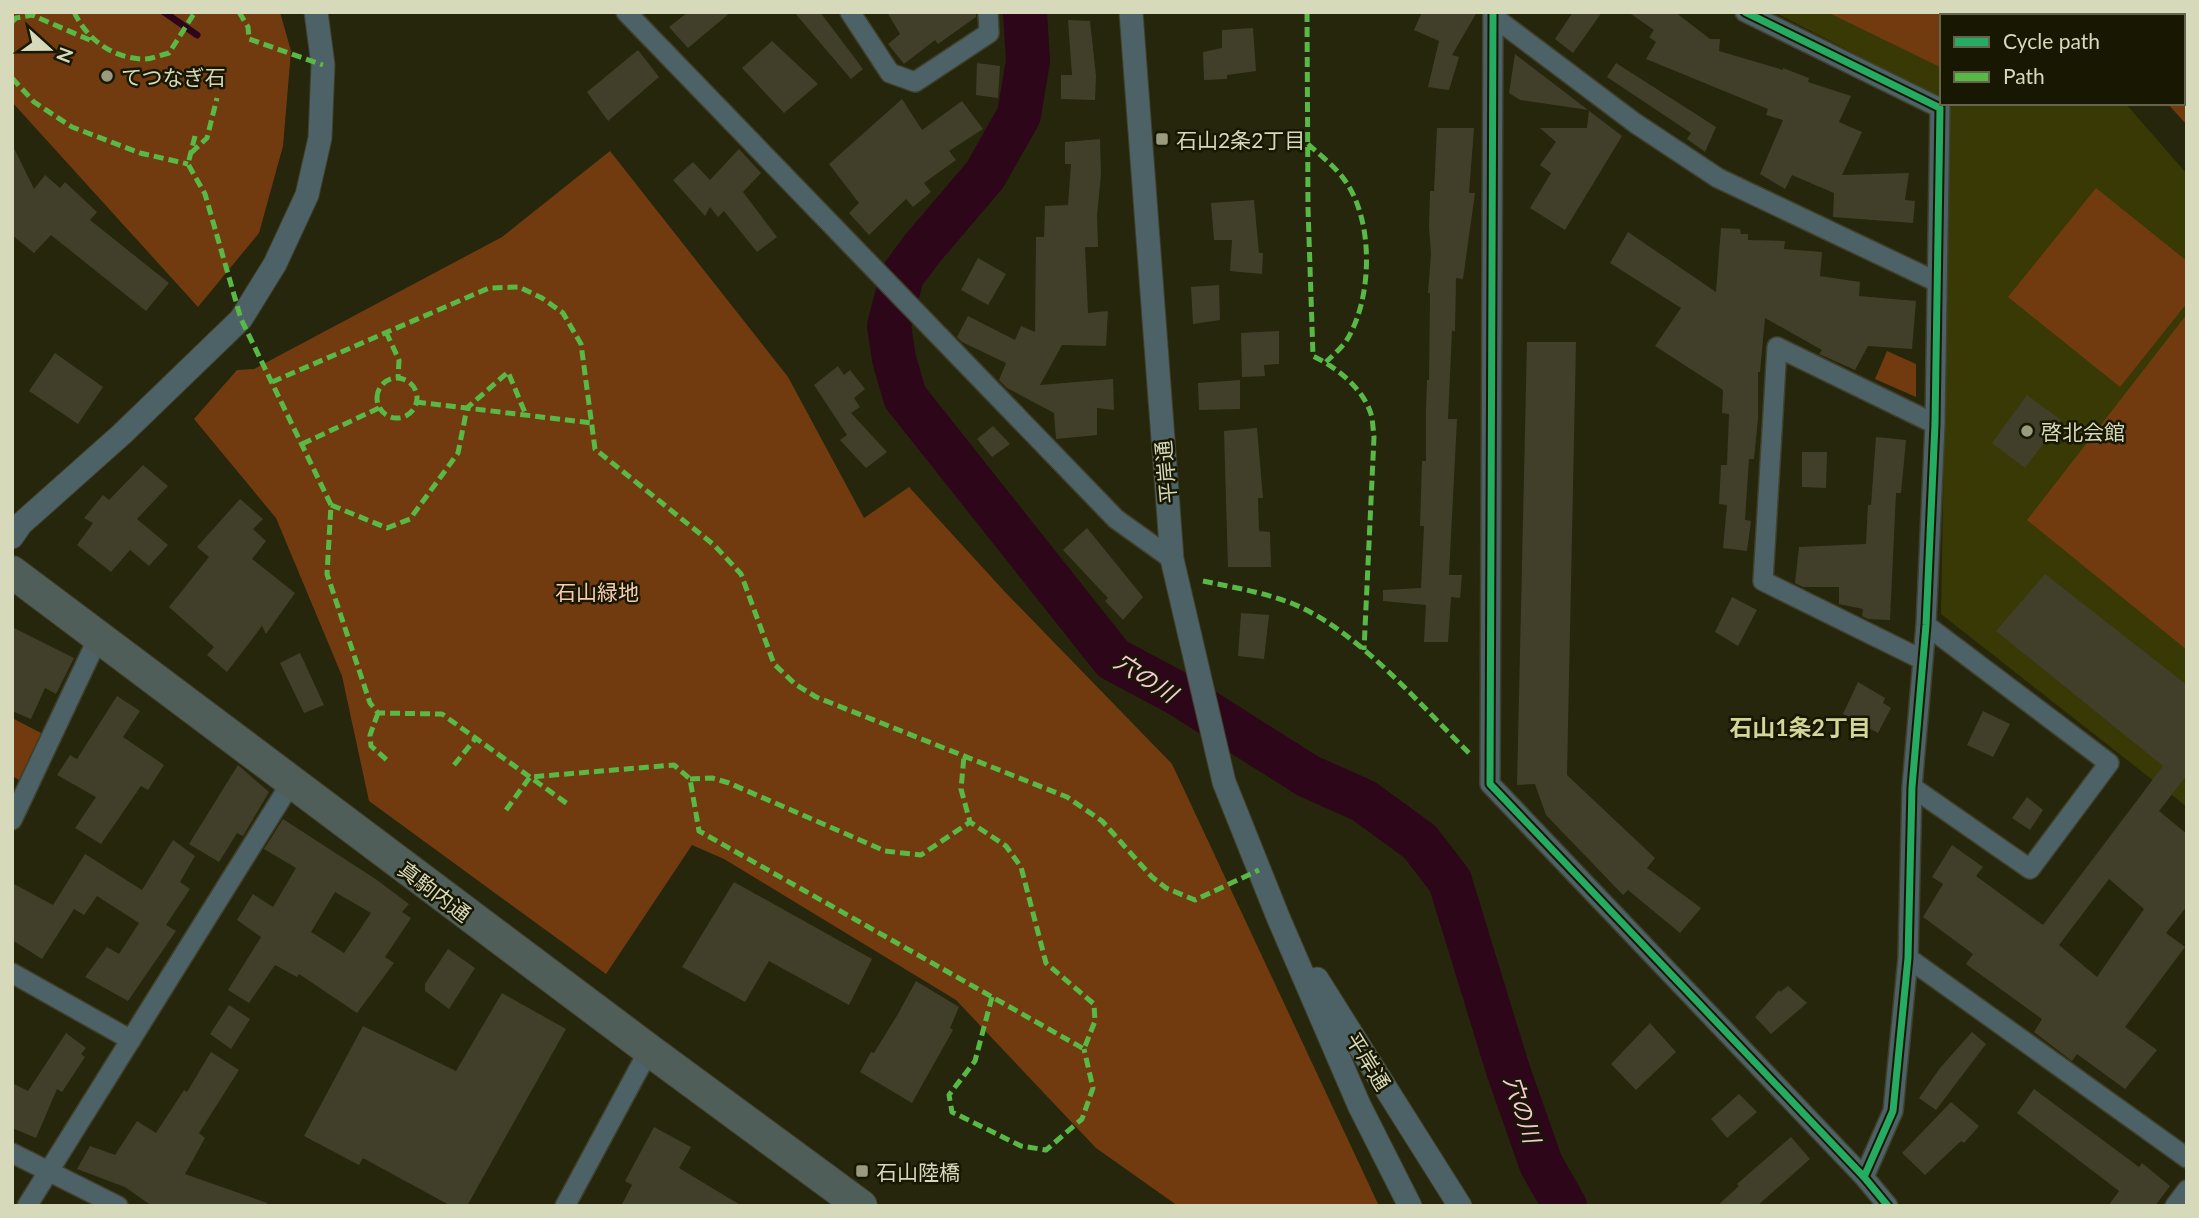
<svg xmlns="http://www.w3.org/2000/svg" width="2199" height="1218" font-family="Lato,'Noto Sans JP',sans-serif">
<rect width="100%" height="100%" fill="#26260c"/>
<path fill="#383904" d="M 1774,12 L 2047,12 L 2050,16 L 1942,16 L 1942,99 Z
M 1950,103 L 2125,103 L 2187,174 L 2187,807 L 1941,614 Z"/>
<path fill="#723b0f" d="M 12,12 L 280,12 L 291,51 L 283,146 L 259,233 L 198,307 L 12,102 Z
M 1827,12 L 2034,12 L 2033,16 L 1942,16 L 1942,68 Z
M 2087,12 L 2187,12 L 2187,125 L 2167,103 L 2183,103 L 2183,16 L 2090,16 Z
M 610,151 L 788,377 L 864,518 L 909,487 L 1005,592 L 1172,764 L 1379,1206 L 1178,1206 L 1096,1148 L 956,1000 L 724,859 L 692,845 L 606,974 L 369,801 L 342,676 L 276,518 L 194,419 L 237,370 L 254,369 L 502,237 Z
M 2096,188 L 2187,261 L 2187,303 L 2120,387 L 2008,297 Z
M 2187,314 L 2187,650 L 2027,520 Z
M 1887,351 L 1916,364 L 1916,397 L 1875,379 Z
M 12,718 L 41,733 L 19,780 L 12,776 Z"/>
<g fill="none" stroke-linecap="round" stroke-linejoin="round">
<path stroke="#2d061a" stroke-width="7" d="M 164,12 L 197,35"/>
<path stroke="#2d061a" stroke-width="44" d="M 1025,12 L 1028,61 L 1019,115 L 985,175 L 922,249 L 902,276 L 889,326 L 894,359 L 905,397 L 1113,659 L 1175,692 L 1308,776 L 1364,801 L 1420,842 L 1450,881 L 1508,1070 L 1541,1164 L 1565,1206"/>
</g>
<path fill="#413f29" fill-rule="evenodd" d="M 688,12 L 731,12 L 688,48 L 669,27 Z
M 794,12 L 820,12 L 863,69 L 851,79 Z
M 887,12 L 976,12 L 976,17 L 938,44 L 935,40 L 904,64 L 888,44 L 900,34 Z
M 1422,12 L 1477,12 L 1452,55 L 1459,57 L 1449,90 L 1428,87 L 1439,41 L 1414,30 Z
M 1573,12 L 1602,12 L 1573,53 L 1555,39 Z
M 1628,12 L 1675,12 L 1710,39 L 1720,39 L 1719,51 L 1783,70 L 1783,68 L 1809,78 L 1808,82 L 1851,96 L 1839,122 L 1862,132 L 1842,175 L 1909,173 L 1905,200 L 1915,201 L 1913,223 L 1833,217 L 1834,193 L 1792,175 L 1785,189 L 1760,174 L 1783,120 L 1766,115 L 1768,109 L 1646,59 L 1656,42 L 1649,37 L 1654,30 Z
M 1068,20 L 1090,21 L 1096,76 L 1095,100 L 1061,99 L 1061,75 L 1072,75 Z
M 1253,28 L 1256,71 L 1227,75 L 1227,79 L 1204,80 L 1203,52 L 1222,48 L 1222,30 Z
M 772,41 L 818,84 L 784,113 L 742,68 Z
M 638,50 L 659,77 L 608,121 L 587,92 Z
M 1515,54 L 1622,136 L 1565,230 L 1530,208 L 1551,173 L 1540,165 L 1556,142 L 1540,128 L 1587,128 L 1589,110 L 1520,100 L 1509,93 Z
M 977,63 L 1000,66 L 998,98 L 976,95 Z
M 1616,63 L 1716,127 L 1705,152 L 1687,139 L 1691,133 L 1607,77 Z
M 902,99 L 922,130 L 962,101 L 983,129 L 949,151 L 956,160 L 924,183 L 931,192 L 913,207 L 906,199 L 869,235 L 849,213 L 859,203 L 829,164 Z
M 1437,128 L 1474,128 L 1469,193 L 1475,193 L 1463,279 L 1456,278 L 1455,331 L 1452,331 L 1448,419 L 1457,419 L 1449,575 L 1462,575 L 1460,598 L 1451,597 L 1448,642 L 1424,642 L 1426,605 L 1383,601 L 1383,590 L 1421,588 L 1424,526 L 1420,526 L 1422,461 L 1426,461 L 1426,409 L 1427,380 L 1429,380 L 1430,293 L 1428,293 L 1431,254 L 1429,227 L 1430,191 L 1434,191 Z
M 1100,139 L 1101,175 L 1097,215 L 1098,247 L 1085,247 L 1088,313 L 1108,311 L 1106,346 L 1062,345 L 1040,385 L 1113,379 L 1114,410 L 1097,408 L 1097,435 L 1056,439 L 1054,413 L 1007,388 L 999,380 L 1006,363 L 962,342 L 957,337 L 968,316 L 1015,340 L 1021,326 L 1035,332 L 1036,237 L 1044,237 L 1045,206 L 1068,205 L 1071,164 L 1065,164 L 1065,142 Z
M 12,144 L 34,189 L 45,175 L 60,188 L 65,182 L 97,212 L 90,220 L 169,283 L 146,311 L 51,235 L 34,253 L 12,235 Z
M 739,149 L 761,173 L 743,192 L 777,237 L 757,252 L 724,211 L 718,217 L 710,207 L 705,216 L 673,180 L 693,162 L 710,180 Z
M 1254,200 L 1259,253 L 1263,253 L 1262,274 L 1230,271 L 1232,240 L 1214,240 L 1211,203 Z
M 1721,228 L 1740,229 L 1741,234 L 1748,234 L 1748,240 L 1785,241 L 1784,249 L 1822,252 L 1820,276 L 1860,282 L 1859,296 L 1916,301 L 1912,349 L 1868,346 L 1855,370 L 1819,354 L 1822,350 L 1765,318 L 1760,372 L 1758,372 L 1758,419 L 1754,459 L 1749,459 L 1745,520 L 1751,521 L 1747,551 L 1723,548 L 1727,505 L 1719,504 L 1721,465 L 1727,465 L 1729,414 L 1722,413 L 1723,390 L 1655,346 L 1681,308 L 1610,263 L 1628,232 L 1716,292 Z
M 978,258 L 1006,274 L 988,305 L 961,290 Z
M 1219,285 L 1220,320 L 1193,324 L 1191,287 Z
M 1279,331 L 1279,364 L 1264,365 L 1265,376 L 1242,377 L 1241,333 Z
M 1527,342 L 1576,342 L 1567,775 L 1655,858 L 1647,868 L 1701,908 L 1680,933 L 1628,890 L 1623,895 L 1546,815 L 1535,784 L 1517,785 Z
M 55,353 L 103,387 L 78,424 L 29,391 Z
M 838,366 L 844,375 L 850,370 L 865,389 L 854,398 L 860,407 L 851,413 L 887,452 L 866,468 L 840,440 L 847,435 L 814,385 Z
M 1240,380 L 1240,409 L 1199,410 L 1198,383 Z
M 2027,395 L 2061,420 L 2025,468 L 1992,443 Z
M 993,426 L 1010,444 L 992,457 L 977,439 Z
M 1257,428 L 1263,498 L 1258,498 L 1259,531 L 1270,532 L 1271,567 L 1228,567 L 1224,431 Z
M 1876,437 L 1906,440 L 1901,493 L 1896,493 L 1890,620 L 1868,619 L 1862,616 L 1863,609 L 1839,604 L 1839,587 L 1803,587 L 1795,583 L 1799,547 L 1866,544 L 1868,505 L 1871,505 Z
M 1802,452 L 1827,452 L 1826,488 L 1802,487 Z
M 143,465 L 168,486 L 137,519 L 168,545 L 149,566 L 130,550 L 111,572 L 77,545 L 93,523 L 84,518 L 103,495 L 109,500 Z
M 240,499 L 263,519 L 253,529 L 266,541 L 252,559 L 295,593 L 266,634 L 262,626 L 227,672 L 207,655 L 214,647 L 169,607 L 209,557 L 197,547 Z
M 1087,528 L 1143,597 L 1123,620 L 1105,601 L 1108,598 L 1063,550 Z
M 2045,574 L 2187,685 L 2187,775 L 2159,811 L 2187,834 L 2187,906 L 2166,933 L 2185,947 L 2125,1027 L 2157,1050 L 2125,1089 L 2077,1054 L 2072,1061 L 2034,1032 L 2042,1019 L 1966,964 L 1973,954 L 1923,917 L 1943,884 L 1932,877 L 1952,845 L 1983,867 L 1976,876 L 2043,925 L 2163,766 L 1996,631 ZM 2109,879 L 2144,909 L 2097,977 L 2059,945 Z
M 1732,597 L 1757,610 L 1738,646 L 1715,632 Z
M 1241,613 L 1269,615 L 1264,659 L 1238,656 Z
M 12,627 L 74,658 L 56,694 L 45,688 L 31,719 L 12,711 Z
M 300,653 L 324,705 L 304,713 L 280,663 Z
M 1858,682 L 1885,698 L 1883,703 L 1891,708 L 1878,733 L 1843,714 Z
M 117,696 L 140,711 L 123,737 L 164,765 L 148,790 L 141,786 L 101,844 L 75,828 L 96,797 L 57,775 L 70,755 L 77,759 Z
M 1983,711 L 2010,724 L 1993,757 L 1967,745 Z
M 238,765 L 269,792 L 243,836 L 237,833 L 219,862 L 189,844 Z
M 2027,797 L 2043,810 L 2030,830 L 2012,818 Z
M 283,819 L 377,880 L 409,904 L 402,912 L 411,918 L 385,957 L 394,963 L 357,1013 L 299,974 L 297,977 L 275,965 L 249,1003 L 228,990 L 261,937 L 237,920 L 253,894 L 273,907 L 296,868 L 264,849 ZM 335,892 L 371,913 L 344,953 L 311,932 Z
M 173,840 L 195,856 L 180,882 L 190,889 L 166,925 L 176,931 L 128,1001 L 85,977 L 107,947 L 119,954 L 139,923 L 97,896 L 84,915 L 74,909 L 42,959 L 12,940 L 12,883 L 53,905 L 85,854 L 142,890 Z
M 734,882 L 872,959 L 849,1005 L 769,961 L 745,1002 L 682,967 Z
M 448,949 L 475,968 L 449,1009 L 425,991 L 425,984 Z
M 916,981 L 959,1007 L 950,1028 L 953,1030 L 912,1103 L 860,1072 L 871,1052 L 874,1053 L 898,1014 Z
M 1788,986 L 1807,1003 L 1771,1034 L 1755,1017 L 1779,990 L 1780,992 Z
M 502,993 L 566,1029 L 467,1206 L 451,1206 L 363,1158 L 359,1165 L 304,1136 L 363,1026 L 456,1071 Z
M 229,1005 L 250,1019 L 231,1049 L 210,1034 Z
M 1650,1023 L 1676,1052 L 1636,1090 L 1611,1064 Z
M 1972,1032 L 1986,1044 L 1936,1110 L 1919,1098 L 1940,1068 Z
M 66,1033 L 86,1048 L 81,1054 L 85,1057 L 62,1092 L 57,1089 L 36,1138 L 12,1128 L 12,1083 L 28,1091 Z
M 211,1052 L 239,1070 L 199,1133 L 205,1138 L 185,1174 L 267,1203 L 266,1206 L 152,1206 L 125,1187 L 77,1169 L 90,1146 L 115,1155 L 137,1121 L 156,1133 L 184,1090 L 187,1092 Z
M 2034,1089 L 2139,1167 L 2142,1163 L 2170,1186 L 2155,1206 L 2108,1206 L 2119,1191 L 2017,1113 Z
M 1739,1094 L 1757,1112 L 1727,1138 L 1711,1119 Z
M 1951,1102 L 1979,1126 L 1964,1143 L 1961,1141 L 1925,1175 L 1902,1153 Z
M 654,1127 L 691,1147 L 679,1168 L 742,1206 L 621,1206 L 632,1185 L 625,1181 Z
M 1791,1137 L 1810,1159 L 1757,1206 L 1717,1206 L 1739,1186 L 1737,1184 Z"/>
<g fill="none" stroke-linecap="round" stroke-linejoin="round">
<defs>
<path id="minor" d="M 626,12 L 1116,519 L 1172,559
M 850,12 L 890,73 L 915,82 L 989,33 L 988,12
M 1493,12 L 1490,784 L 1864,1177 L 1888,1206
M 1745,12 L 1940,108 L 1935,424 L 1926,625 L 1912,787 L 1908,958 L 1893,1111 L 1864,1177
M 2137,12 L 2140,16
M 1494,17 L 1635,123 L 1718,178 L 1937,282
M 2183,60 L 2187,64
M 1923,660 L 1763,581 L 1777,347 L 1935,424
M 1912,787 L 2030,869 L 2109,763 L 1926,625
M 12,820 L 98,638
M 1908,958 L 2187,1158
M 12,973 L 131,1040
M 12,1153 L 118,1206
M 27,1206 L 291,783
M 565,1206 L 649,1050
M 2175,1206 L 2187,1190"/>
<path id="tertiary" d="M 1131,12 L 1172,559 L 1224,782 L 1278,917 L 1359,1105 L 1410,1206
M 12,537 L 21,524 L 122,434 L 241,319 L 275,264 L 307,195 L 320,138 L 323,65 L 316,12
M 1317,979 L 1460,1206"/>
<path id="trunk" d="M 12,572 L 649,1050 L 861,1206"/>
</defs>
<use href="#minor" stroke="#40402b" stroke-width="22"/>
<use href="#tertiary" stroke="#40402b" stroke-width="25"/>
<use href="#trunk" stroke="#40402b" stroke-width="34"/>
<use href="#minor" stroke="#4d6267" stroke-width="19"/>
<use href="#tertiary" stroke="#4d6267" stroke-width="23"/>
<use href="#trunk" stroke="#505e5a" stroke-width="32"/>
<path stroke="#58b947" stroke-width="5" stroke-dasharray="10 5" stroke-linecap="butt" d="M 74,12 C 87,39 111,57 141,59 C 150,60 160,55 169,53 L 195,12
M 239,12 L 248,27 L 249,39 L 323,65
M 1307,12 L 1308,208 L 1313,356 C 1336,367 1363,388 1371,414 C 1373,421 1373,430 1374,437 L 1364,650
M 12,22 L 16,18 L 32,15 L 92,41
M 12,78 L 34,102 L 72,127 L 140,153 L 188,164
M 195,136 L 188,164 L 205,194 L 241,319 L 331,505 L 327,574 L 370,703 L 378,713 L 442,714 L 569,805
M 1308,144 C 1321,156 1336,167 1346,182 C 1374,223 1372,297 1348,338 C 1343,347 1333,355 1326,362
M 191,153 L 207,138 L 217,98
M 386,332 L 399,360 L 398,378
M377 398a20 20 0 1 1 40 0a20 20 0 1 1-40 0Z
M 272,382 L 489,288 L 519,287 L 542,298 L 563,313 L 581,344 L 595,449 L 714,545 L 741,574 L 774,664 L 795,684 L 816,697 L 1067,797 L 1102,821 L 1152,877 L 1166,888 L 1195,900 L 1259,870
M 416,402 L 592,423
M 302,444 L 379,408
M 331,505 L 387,528 L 410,519 L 458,453 L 467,408 L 508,372 L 526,415
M 1203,581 C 1232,587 1262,592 1291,603 C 1358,630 1418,703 1470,754
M 378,713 L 370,735 L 371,746 L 388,761
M 454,765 L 476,738
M 690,779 L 712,778 L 729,783 L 885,851 L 921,855 L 970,822
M 506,810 L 530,777 L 674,765 L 690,779 L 699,831 L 1084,1049 L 1095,1021 L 1094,1004 L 1046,963 L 1021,867 L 1006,846 L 970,822 L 961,789 L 964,756
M 992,997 L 975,1061 L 949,1095 L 952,1112 L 1021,1146 L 1046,1150 L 1082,1119 L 1093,1088 L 1084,1049"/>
<defs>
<path id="cycleway" d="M 1493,12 L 1490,784 L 1864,1177 L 1888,1206
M 1745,12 L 1940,108 L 1935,424 L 1926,625 L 1912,787 L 1908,958 L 1893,1111 L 1864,1177"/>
</defs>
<use href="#cycleway" stroke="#181802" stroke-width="11"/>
<use href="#cycleway" stroke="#26ab63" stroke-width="7"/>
</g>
<g fill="#999a7e" stroke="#181802" stroke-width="2.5">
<circle cx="107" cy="76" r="7"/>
<rect x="1155" y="132" width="14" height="14" rx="3.5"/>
<circle cx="2027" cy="431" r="7"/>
<rect x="855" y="1164" width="14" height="14" rx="3.5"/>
</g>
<g text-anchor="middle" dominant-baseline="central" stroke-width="5" stroke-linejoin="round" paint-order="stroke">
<g font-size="21" fill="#d7d9bb" stroke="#181802" text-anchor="start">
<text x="121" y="76">てつなぎ石</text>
<text x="1176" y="139">石山2条2丁目</text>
<text x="2041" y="431">啓北会館</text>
<text x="876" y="1171">石山陸橋</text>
</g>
<g font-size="21" fill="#d7d9bb" stroke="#181802">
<text transform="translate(1165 472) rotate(-95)">平岸通</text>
<text transform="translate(435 891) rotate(37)">真駒内通</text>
<text transform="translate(1369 1061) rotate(58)">平岸通</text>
</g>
<g font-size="21" fill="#f9ccb2" stroke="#181802">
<text x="597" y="591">石山緑地</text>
</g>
<g font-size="23" font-style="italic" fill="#f9c8dd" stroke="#181802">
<text transform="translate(1146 677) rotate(33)">穴の川</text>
<text transform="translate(1523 1109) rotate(72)">穴の川</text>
</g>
<g font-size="23" font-weight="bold" fill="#d2d697" stroke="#181802">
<text x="1800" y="727">石山1条2丁目</text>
</g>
</g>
<rect width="2199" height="1218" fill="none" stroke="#d7d9bb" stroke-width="28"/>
<rect x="1940" y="14" width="245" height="91" fill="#181802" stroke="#64654c" stroke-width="2"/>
<rect x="1954" y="37" width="35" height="10" fill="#26ab63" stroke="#64654c" stroke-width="2"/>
<text x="2003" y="49" font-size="21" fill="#d7d9bb">Cycle path</text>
<rect x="1954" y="72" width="35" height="10" fill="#58b947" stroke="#64654c" stroke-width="2"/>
<text x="2003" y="84" font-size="21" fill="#d7d9bb">Path</text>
<g transform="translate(49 49) rotate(111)" stroke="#181802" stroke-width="5" paint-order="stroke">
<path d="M0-5L12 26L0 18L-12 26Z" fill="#d7d9bb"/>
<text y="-10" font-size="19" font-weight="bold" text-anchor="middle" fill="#d7d9bb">N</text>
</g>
</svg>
